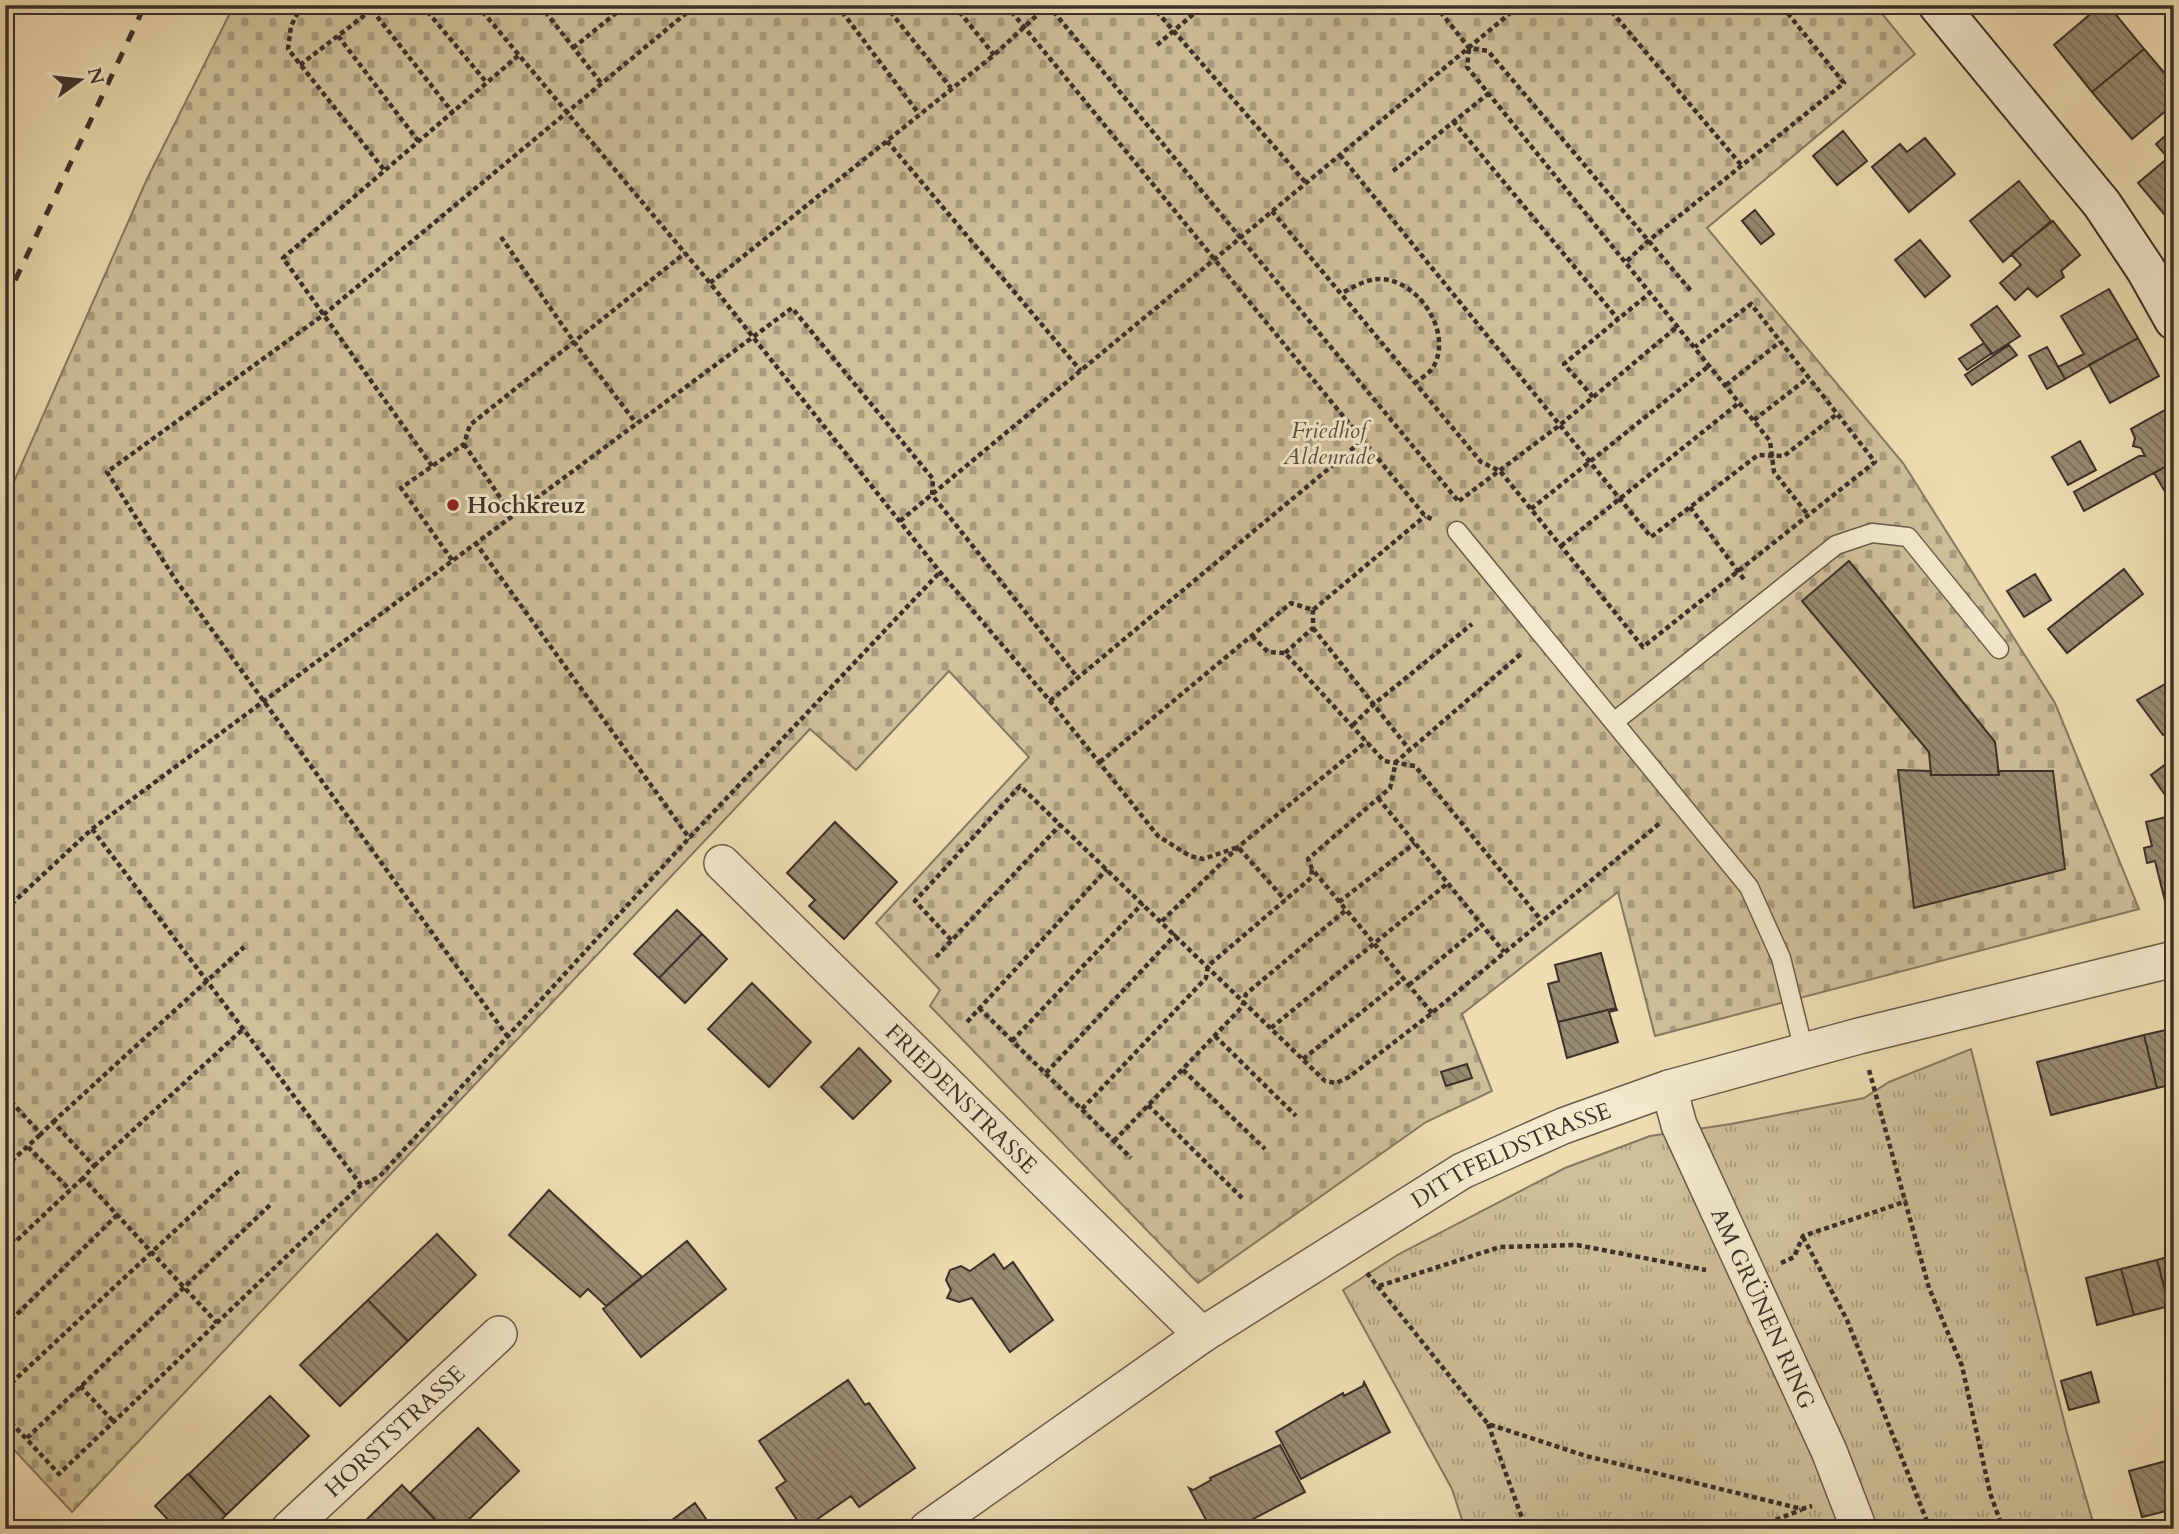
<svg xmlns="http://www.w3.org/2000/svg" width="2179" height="1534" font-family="Cardo,serif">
<defs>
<pattern id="cemetery-stones" width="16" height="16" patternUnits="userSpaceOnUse" patternTransform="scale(1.75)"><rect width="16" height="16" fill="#cfc09a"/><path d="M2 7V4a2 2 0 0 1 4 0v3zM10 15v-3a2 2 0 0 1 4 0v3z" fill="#a99c7e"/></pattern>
<pattern id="park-tufts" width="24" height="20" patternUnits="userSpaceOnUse" patternTransform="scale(1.75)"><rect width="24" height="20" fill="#cfc09a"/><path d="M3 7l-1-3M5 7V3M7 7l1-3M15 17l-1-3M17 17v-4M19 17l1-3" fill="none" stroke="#a99c7e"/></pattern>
<pattern id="building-back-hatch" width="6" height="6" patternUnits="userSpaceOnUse" patternTransform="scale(1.75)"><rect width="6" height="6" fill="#988a70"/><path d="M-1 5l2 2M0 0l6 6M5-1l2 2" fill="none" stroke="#7d715c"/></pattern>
</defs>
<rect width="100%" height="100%" fill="#edddb1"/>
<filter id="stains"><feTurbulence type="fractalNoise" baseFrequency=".00286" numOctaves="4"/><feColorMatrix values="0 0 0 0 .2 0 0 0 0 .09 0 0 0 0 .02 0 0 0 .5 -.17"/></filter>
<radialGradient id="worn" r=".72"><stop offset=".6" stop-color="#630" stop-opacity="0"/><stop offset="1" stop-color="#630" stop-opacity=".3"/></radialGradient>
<path fill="url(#cemetery-stones)" stroke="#867862" stroke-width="2" d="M 234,5 L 1875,5 L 1915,54 L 1707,228 L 1903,463 L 2055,703 L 2139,909 L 1655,1036 L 1618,892 L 1462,1014 L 1492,1091 L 1426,1122 L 1198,1283 L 930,1006 L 940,990 L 876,923 L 1029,757 L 949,671 L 856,770 L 810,729 L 72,1512 L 5,1440 L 5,502 L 147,179 Z"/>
<path fill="url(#park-tufts)" stroke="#867862" stroke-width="2" d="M 1971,1049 L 2067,1433 L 2095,1529 L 1465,1529 L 1452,1489 L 1343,1290 L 1399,1254 L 1565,1168 L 1650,1136 L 1731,1124 L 1864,1098 L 1889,1082 Z"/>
<path fill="url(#building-back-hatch)" stroke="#3c302a" stroke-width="2" d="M 2101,5 L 2108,5 L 2144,49 L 2092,92 L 2054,45 Z
M 2144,49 L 2174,84 L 2174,104 L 2132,139 L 2092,92 Z
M 2174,128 L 2174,153 L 2168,158 L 2156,144 Z
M 1843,131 L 1867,161 L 1837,185 L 1813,156 Z
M 1925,138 L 1955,174 L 1909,212 L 1872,167 L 1900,144 L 1907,152 Z
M 2174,153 L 2174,226 L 2138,183 Z
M 2019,181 L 2051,221 L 2003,262 L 1970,221 Z
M 1755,210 L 1774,234 L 1761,244 L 1742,221 Z
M 2053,221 L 2080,255 L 2061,271 L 2064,277 L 2037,297 L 2028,288 L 2015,300 L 2000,283 L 2021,265 L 2011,254 Z
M 1920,240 L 1950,276 L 1925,297 L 1895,260 Z
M 2109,289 L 2138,338 L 2065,379 L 2058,367 L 2084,354 L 2061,316 Z
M 1997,306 L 2020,336 L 1992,354 L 1971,325 Z
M 2138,338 L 2159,376 L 2110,403 L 2089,365 Z
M 1984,343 L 1992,353 L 1967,370 L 1959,359 Z
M 2009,345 L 2017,355 L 1972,385 L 1965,375 Z
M 2047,347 L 2065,379 L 2047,389 L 2029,356 Z
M 2174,405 L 2174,462 L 2084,511 L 2074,492 L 2139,456 L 2145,456 L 2141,448 L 2133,446 L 2135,438 L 2131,429 Z
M 2080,441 L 2096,470 L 2068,485 L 2052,457 Z
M 2174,462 L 2174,507 L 2154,473 Z
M 1849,561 L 1995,742 L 1999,775 L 1931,775 L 1929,752 L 1802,601 Z
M 2124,569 L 2143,594 L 2067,653 L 2048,629 Z
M 2035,574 L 2051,600 L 2024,617 L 2007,591 Z
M 2174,679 L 2174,729 L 2163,735 L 2137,700 Z
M 2174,758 L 2174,794 L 2168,799 L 2151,775 Z
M 1898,770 L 1931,771 L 1931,775 L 1999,775 L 1998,771 L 2053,771 L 2065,869 L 1914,908 Z
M 2170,816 L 2174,832 L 2174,907 L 2167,909 L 2155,861 L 2147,863 L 2144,848 L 2152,846 L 2146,822 Z
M 835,822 L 897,882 L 844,939 L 809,906 L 815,900 L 787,873 Z
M 677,910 L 702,934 L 659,978 L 634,954 Z
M 702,934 L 727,959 L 685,1003 L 659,978 Z
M 1601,953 L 1616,1008 L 1558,1022 L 1548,984 L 1559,981 L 1555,965 Z
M 752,983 L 811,1042 L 769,1087 L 708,1029 Z
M 1616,1008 L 1617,1010 L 1609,1012 L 1618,1042 L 1567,1058 L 1558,1022 Z
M 2174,1028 L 2174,1084 L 2157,1088 L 2144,1035 Z
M 2144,1035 L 2157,1088 L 2051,1115 L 2037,1062 Z
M 859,1048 L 891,1081 L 853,1119 L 821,1087 Z
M 1467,1064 L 1472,1078 L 1446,1086 L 1441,1072 Z
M 549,1190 L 642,1277 L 606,1306 L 588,1289 L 580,1297 L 509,1235 Z
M 437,1234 L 476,1275 L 408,1341 L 368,1300 Z
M 687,1241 L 726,1289 L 641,1357 L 603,1309 Z
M 994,1254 L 1004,1269 L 1013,1262 L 1053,1320 L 1010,1352 L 972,1298 L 959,1302 L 947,1298 L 951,1290 L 946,1280 L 950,1270 L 961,1266 L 970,1271 Z
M 2174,1255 L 2174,1305 L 2169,1306 L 2157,1260 Z
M 2157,1260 L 2169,1306 L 2134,1315 L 2121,1269 Z
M 2121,1269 L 2134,1315 L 2097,1325 L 2086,1278 Z
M 368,1300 L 408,1341 L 340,1406 L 300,1365 Z
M 2091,1372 L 2099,1402 L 2069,1410 L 2061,1381 Z
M 848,1380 L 865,1405 L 869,1403 L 915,1468 L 859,1507 L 851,1496 L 803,1529 L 776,1488 L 786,1481 L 759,1441 Z
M 1364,1382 L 1390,1432 L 1301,1479 L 1276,1432 L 1343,1393 L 1344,1396 L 1363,1386 Z
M 270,1396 L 309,1436 L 226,1515 L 189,1474 Z
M 478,1428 L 519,1471 L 459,1529 L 444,1529 L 410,1493 Z
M 1280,1445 L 1305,1492 L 1234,1529 L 1211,1529 L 1189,1488 L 1193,1490 L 1211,1480 L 1210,1478 Z
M 2174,1459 L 2174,1493 L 2166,1461 Z
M 2166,1461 L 2174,1493 L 2174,1509 L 2142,1517 L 2129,1471 Z
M 188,1474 L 226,1515 L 212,1529 L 177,1529 L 155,1506 Z
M 402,1485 L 443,1528 L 357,1529 Z
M 695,1503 L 713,1529 L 660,1529 Z"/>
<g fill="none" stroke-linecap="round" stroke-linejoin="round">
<defs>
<path id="lane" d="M 1457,531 L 1749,887 L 1781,958 L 1804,1051
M 1614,722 L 1836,545 L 1872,533 L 1908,537 L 1999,649"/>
<g id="street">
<path id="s1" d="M 722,863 L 1202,1335"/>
<path id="s2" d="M 1669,1088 L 1679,1125 L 1829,1451 L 1859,1529"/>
<path id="s3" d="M 289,1529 L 499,1334"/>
<path id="s4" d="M 927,1529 L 1202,1335 L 1462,1171 L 1563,1126 L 1669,1088 L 1859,1036 L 2174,959"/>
</g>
<path id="secondary" d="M 1938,5 L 2102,204 L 2146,270 L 2174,320"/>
</defs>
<use href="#lane" stroke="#685b4c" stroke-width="21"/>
<use href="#street" stroke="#685b4c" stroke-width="38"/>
<use href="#secondary" stroke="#3c302a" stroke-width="42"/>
<path stroke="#3c302a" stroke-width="4.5" stroke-dasharray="5 3.5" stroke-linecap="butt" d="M 302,5 L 291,26 L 288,49 L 385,171
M 422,5 L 487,83
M 477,5 L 710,283 L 940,572 L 1050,701 L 1158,836 L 1190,856 L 1203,859 L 1238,847 L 1285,900
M 540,5 L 601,83
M 837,5 L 919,114
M 885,5 L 951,88
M 954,5 L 994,55
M 1006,5 L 1425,516 L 1434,520
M 1048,5 L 1459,502
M 1151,5 L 1306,183
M 1435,5 L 1469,48 L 1488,51 L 1691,291
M 1606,5 L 1742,166
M 372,10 L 453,113
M 338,36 L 419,142
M 1157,45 L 1204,5
M 573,48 L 626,5
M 1469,49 L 1467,67 L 1770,441 L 1774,472 L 1808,515
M 300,65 L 378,5
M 1453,121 L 1618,319
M 887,141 L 1081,371
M 1340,155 L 1651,537 L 1758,455 L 1784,456 L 1837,414
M 1393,171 L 1489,93
M 1272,211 L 1481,462 L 1500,471 L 1643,647 L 1875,462 L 1751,304 L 1695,347
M 501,237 L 574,342 L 636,423
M 1627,261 L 1647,242 L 1844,83 L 1781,5
M 710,283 L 994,55 L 1048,5
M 1344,292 C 1355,286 1367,279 1380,279 C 1418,279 1455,334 1432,369 C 1428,374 1420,379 1415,383
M 1726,385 L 1780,342
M 1593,397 L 1564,364 L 1651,292
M 1754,420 L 1808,378
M 464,444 L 512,515
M 432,466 L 283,258 L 519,55
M 1459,501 L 1560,425 L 1678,326
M 1690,507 L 1746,582
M 1531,509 L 1710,365
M 900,521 L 1520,5
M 475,542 L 690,839
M 1561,546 L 1740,402
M 452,560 L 401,488 L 464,444 L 470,425 L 685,253
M 1313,628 L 1409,749
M 1252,636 L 1268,652 L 1285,653 L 1384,761 L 1415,766 L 1541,920
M 1285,653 L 1313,628 L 1313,610
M 1050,701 L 1363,440
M 1353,725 L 1374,704 L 1472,624
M 1100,762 L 1291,603 L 1313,610 L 1425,516
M 1378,798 L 1504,952
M 92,829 L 361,1185
M 1339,902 L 1415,843
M 5,910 L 92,829 L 792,308 L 933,479 L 932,495 L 1078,678
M 1162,921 L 1238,847 L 1367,741
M 951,940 L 915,901 L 1020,786 L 1325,1081 L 1336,1083 L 1349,1077 L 1432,1013 L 1660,823
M 936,957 L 1061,824
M 1409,985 L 1482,925
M 979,1008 L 1131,1158
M 1432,1013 L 1312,869 L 1308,859 L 1390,788 L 1396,762 L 1522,653
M 967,1022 L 1107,869
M 1271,1028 L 1448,883
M 1215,1036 L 1296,1116
M 508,1037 L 175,579 L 107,472 L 322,316 L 696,5
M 1012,1041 L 1143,903
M 1303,1059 L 1403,979
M 1183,1070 L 1265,1149
M 1869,1070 L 1929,1288 L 1962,1366 L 1990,1493 L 2003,1529
M 1046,1073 L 1176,934
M 5,1095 L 41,1134 L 53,1122 L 94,1166 L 83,1178 L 217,1323
M 1148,1105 L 1242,1198
M 1082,1109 L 1206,978 L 1208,966 L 1311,878 L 1312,869
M 53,1122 L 244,947
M 1114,1141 L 1242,1007 L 1246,994 L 1346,910
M 28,1147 L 70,1190
M 94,1166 L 243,1029
M 5,1167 L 41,1134
M 5,1232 L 15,1242 L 83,1178
M 1803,1237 L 1847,1320 L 1930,1529
M 1781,1263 L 1794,1257 L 1803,1236 L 1907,1201
M 1367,1273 L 1488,1424 L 1586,1456 L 1802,1509 L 1812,1506
M 1379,1286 L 1500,1247 L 1577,1245 L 1706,1270
M 5,1326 L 117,1215
M 80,1386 L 114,1422
M 5,1389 L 241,1169
M 5,1416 L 59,1474 L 361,1185 L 379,1177 L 689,838 L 940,572
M 1488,1424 L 1526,1529
M 27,1438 L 272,1203
M 1752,1529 L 1801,1510"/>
<use href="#lane" stroke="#f3e9cc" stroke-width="18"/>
<use href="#street" stroke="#f3e9cc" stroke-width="35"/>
<use href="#secondary" stroke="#f3e9cc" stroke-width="38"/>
<path stroke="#3c302a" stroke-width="5" stroke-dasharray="12 12" stroke-linecap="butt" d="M 5,302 L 145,5"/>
</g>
<circle fill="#8f2418" stroke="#f3e9cc" stroke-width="2.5" cx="453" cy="505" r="7"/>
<g text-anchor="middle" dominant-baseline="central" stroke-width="6" stroke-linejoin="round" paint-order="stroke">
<g font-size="23" font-style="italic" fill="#594d40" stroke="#f3e9cc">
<text x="1329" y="430">Friedhof<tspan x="1329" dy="26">Aldenrade</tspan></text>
</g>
<g font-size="23" font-weight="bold" fill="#3c302a" stroke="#f3e9cc" text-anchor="start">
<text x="467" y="505">Hochkreuz</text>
</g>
<g font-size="23" fill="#3c302a" stroke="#f3e9cc">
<text stroke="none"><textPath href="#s1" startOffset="336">FRIEDENSTRASSE</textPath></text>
<text stroke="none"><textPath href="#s4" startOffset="695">DITTFELDSTRASSE</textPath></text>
<text stroke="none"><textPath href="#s2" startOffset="240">AM GRÜNEN RING</textPath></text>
<text stroke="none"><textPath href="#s3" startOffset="144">HORSTSTRASSE</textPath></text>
</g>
</g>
<rect width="2179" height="1534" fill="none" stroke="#edddb1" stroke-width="28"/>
<rect x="7" y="7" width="2165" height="1520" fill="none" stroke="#3c302a" stroke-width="3.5"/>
<rect x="14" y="14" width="2151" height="1506" fill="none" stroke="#3c302a" stroke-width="2"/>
<g transform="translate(80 80) rotate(75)" stroke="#f3e9cc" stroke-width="5" paint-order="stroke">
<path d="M0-5L12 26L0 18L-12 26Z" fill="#3c302a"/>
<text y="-10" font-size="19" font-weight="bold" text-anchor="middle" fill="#3c302a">N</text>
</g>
<rect width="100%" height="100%" filter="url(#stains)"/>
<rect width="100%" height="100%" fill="url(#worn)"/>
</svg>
